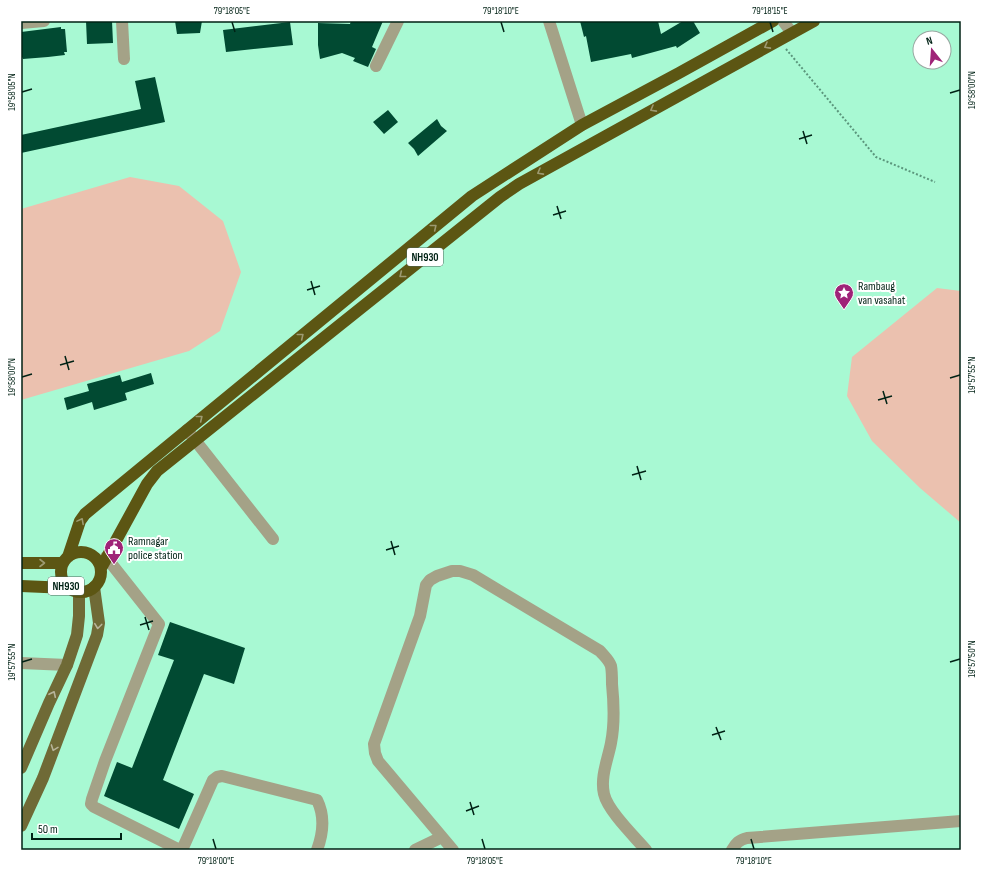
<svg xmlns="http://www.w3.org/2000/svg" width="982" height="871" font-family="'Sofia Sans Condensed',sans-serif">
<rect width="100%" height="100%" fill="#a8f9d3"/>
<path fill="#ebc1af" d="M 130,177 L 179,186 L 223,221 L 241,272 L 220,331 L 189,351 L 21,400 L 21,209 Z
M 937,288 L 961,291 L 961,523 L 920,488 L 872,441 L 847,396 L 852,357 Z"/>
<path fill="#014a32" d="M 86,21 L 112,21 L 113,43 L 87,44 Z
M 175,21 L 202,21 L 200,33 L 177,34 Z
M 351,21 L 383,21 L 372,47 L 376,49 L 368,67 L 353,61 L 355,58 L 342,53 L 320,59 L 318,45 L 318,23 L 350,24 Z
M 580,21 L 658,21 L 661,34 L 683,21 L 693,21 L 700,33 L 677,48 L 676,46 L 632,58 L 631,54 L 591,62 L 586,36 L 584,37 Z
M 290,22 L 293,45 L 226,52 L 223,30 Z
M 61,27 L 61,29 L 65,29 L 67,52 L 64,52 L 65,55 L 48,57 L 23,59 L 22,57 L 21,57 L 21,32 Z
M 155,77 L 165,122 L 21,153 L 21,135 L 141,109 L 135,81 Z
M 388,110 L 398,122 L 384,134 L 373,122 Z
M 437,119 L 441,126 L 447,131 L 418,156 L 414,149 L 408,143 Z
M 151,373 L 154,384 L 125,393 L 127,400 L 94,410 L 92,402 L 67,410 L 64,398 L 89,391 L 87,384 L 120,375 L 122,382 Z
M 170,622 L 245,648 L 234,684 L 204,674 L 163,780 L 194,794 L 179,829 L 104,796 L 117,762 L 132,768 L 174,660 L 158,655 Z"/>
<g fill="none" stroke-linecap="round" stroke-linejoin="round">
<path stroke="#5b967c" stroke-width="2" stroke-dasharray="2 2" stroke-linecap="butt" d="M 786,49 L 876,157 L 935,182"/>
<path stroke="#a4a287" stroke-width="12" d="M 122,21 L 124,59
M 549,21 L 582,125
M 783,21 L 792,33
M 21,23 L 44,21
M 376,66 L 398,21
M 187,430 L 273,539
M 106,557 L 159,624 L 105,761 L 92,799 L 91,804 L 94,807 L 180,850
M 21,663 L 67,665
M 182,850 L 213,780 L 217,777 L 222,776 L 317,800 C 325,816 323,834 317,850
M 415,850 L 442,837
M 453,850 L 378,761 L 375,753 L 374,744 L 420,616 L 426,585 L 430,580 L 437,576 L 452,571 L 460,571 L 473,575 L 600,651 C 604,656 609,660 611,666 C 612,671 612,679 612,684 C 614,704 615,723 611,743 C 608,759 600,777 604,794 C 608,811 634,836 646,850
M 732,850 C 736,843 739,840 747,838 L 961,821"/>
<path stroke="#6f6a36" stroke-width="12" d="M 21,768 L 49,703 L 67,665 L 77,635 L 79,616 L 79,592
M 21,826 L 43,778 L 97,635 L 99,623 L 94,587"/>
<path stroke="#5c5613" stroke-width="12" d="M61 572a20 20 0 1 1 40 0a20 20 0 1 1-40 0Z
M 68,557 L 80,521 L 85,514 L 472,196 L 582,125 L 679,73 L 773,21
M 21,563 L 63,563
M 101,568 L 147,484 L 157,471 L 500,197 L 519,184 L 814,21
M 21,586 L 68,588"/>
</g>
<defs><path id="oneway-chevron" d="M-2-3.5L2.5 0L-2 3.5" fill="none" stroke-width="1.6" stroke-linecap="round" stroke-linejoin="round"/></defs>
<g stroke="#9d9a71">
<use href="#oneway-chevron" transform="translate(767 46) rotate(151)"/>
<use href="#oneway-chevron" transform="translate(653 109) rotate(151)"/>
<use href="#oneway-chevron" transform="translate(540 172) rotate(151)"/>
<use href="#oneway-chevron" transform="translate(434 227) rotate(-39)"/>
<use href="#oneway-chevron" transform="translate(402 275) rotate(141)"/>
<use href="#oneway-chevron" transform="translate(301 336) rotate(-39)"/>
<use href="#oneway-chevron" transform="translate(200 418) rotate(-39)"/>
<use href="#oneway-chevron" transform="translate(81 521) rotate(-62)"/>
<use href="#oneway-chevron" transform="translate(42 563)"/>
</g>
<g stroke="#b7b49a">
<use href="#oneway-chevron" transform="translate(98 626) rotate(97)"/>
<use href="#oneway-chevron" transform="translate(53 694) rotate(-65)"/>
<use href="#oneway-chevron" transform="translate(54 748) rotate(110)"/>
</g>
<path fill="none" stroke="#002215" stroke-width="1.5" d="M 232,22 L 235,32M 501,22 L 504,32M 770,22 L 773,32M 22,92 L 32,89M 950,93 L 960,90M 803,131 L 807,144M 799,139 L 812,135M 557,206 L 561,219M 553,215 L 566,211M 311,281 L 315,295M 307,290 L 320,286M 65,356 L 69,370M 60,365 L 74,361M 22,377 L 32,374M 950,378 L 960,375M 883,391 L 887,404M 878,400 L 892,396M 637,466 L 641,480M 632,475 L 646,471M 391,541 L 395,555M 386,550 L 399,546M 145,617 L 149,630M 140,625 L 153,621M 22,662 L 32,659M 950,662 L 960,659M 716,727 L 721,740M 712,735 L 725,731M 470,802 L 474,815M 466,811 L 479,806M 213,839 L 216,849M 482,839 L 485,849M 751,839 L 754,849"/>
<defs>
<symbol id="sight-pin" viewBox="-11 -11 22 30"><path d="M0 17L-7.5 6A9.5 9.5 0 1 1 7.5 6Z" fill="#9f2378" stroke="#fff"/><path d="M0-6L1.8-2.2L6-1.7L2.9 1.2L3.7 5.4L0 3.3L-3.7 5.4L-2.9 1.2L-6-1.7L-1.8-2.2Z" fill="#fff"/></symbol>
<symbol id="civic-pin" viewBox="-11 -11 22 30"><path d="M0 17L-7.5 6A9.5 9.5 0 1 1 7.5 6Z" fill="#9f2378" stroke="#fff"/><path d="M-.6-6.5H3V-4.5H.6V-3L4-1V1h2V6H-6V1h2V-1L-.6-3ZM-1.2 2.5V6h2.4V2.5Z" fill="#fff"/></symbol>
</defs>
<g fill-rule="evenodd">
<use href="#sight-pin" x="833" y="282" width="22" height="30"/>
<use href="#civic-pin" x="103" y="537" width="22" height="30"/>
</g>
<g text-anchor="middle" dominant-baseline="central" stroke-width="4" stroke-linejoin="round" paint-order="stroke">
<g fill="#fff" stroke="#4c645b" stroke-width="1">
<rect x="407" y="248" width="36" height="18" rx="3"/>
<rect x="48" y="577" width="36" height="18" rx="3"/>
</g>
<g font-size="11" font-weight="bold" fill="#002215">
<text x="425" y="257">NH930</text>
<text x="66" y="586">NH930</text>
</g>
<g font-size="12" fill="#002215" stroke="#fff" text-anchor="start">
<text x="858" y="286">Rambaug<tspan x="858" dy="14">van vasahat</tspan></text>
<text x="128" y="541">Ramnagar<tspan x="128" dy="14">police station</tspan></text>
</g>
</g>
<rect width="982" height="871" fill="none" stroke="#ffffff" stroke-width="44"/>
<g transform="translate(932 50) rotate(343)"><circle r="19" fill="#ffffff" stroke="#99a7a1"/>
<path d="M0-3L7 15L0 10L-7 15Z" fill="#9f2378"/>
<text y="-6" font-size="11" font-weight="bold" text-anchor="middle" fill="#002215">N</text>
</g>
<path d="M32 833v6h89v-6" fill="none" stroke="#002215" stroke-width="2"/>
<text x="38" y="833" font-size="12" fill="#002215" stroke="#ffffff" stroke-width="3" paint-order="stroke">50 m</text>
<rect x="22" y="22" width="938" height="827" fill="none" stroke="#002215" stroke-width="1.5"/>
<g font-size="10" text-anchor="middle" fill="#002215">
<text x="232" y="14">79°18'05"E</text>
<text x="501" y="14">79°18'10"E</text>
<text x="770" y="14">79°18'15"E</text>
<text transform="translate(971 90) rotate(-90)" y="4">19°58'00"N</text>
<text transform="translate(11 92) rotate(-90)" y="4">19°58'05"N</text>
<text transform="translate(971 375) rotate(-90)" y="4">19°57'55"N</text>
<text transform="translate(11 377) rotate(-90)" y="4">19°58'00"N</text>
<text transform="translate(971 659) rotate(-90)" y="4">19°57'50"N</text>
<text transform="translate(11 662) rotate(-90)" y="4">19°57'55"N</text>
<text x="216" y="864">79°18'00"E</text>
<text x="485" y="864">79°18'05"E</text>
<text x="754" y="864">79°18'10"E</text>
</g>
</svg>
